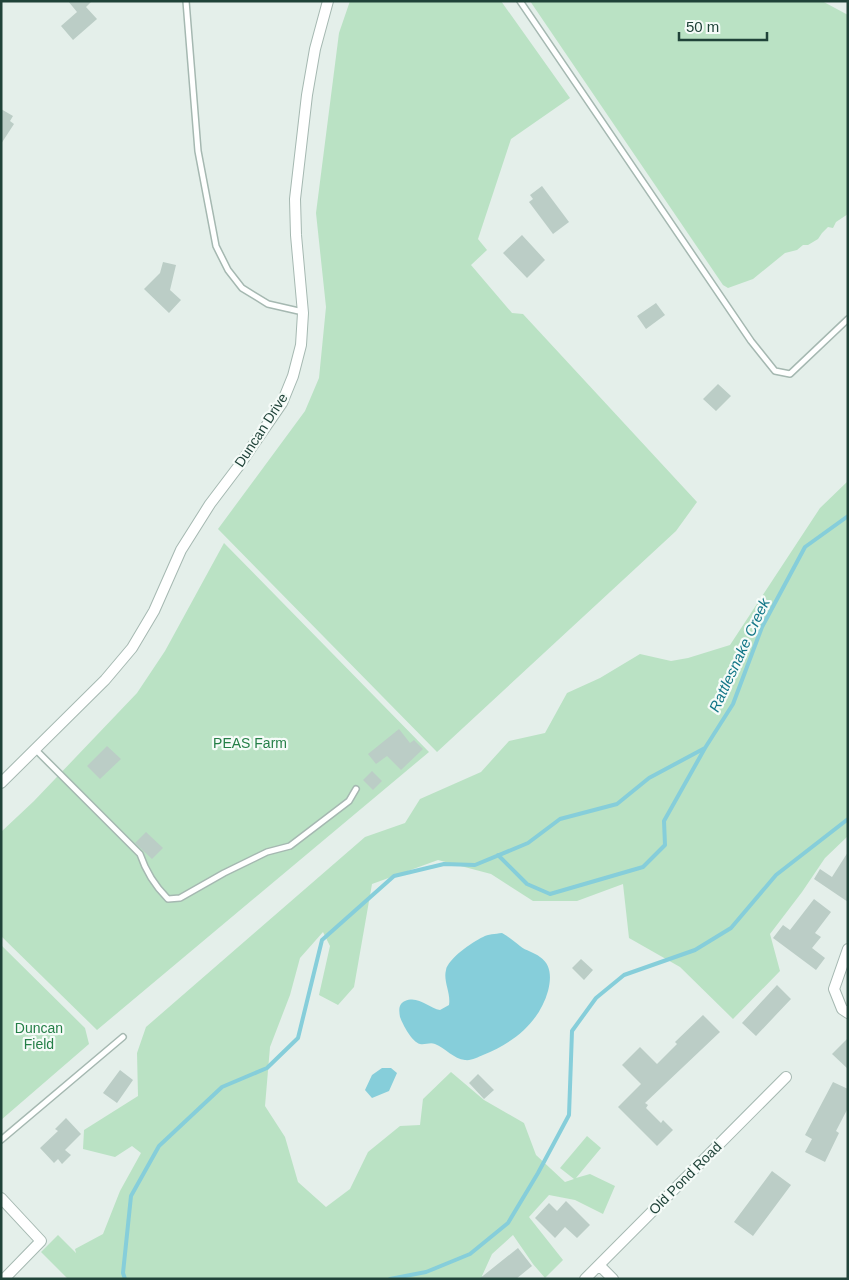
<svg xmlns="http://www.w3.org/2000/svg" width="849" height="1280" font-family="Helvetica,sans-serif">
<rect width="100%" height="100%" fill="#e4efea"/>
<path fill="#bae2c4" d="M 350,1 L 501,1 L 570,98 L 511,139 L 478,239 L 487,250 L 471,265 L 512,313 L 523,314 L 697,502 L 676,531 L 437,752 L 218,529 L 305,411 L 319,378 L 326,307 L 316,213 L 339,33 Z
M 530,1 L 822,1 L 848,15 L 848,214 L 836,222 L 833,228 L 828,227 L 822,233 L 818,239 L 808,245 L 803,245 L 797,250 L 785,253 L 753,279 L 728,288 L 723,285 Z
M 848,481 L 848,836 L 825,858 L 802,892 L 770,934 L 780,971 L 733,1019 L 680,967 L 629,938 L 623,884 L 577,901 L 533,901 L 491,874 L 438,860 L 372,884 L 354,987 L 338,1005 L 319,995 L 330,946 L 323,932 L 300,958 L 290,995 L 270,1047 L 265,1106 L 285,1137 L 298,1182 L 326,1207 L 350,1189 L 368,1152 L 400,1126 L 420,1125 L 423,1099 L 451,1072 L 484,1100 L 524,1123 L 536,1155 L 565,1182 L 574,1179 L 560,1168 L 587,1136 L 601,1148 L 576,1178 L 590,1174 L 615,1186 L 603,1214 L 575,1200 L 549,1195 L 529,1217 L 563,1260 L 545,1278 L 533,1264 L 513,1235 L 492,1254 L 482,1276 L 484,1279 L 68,1279 L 41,1252 L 58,1235 L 76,1253 L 75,1249 L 103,1234 L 120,1191 L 141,1153 L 132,1146 L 115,1157 L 83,1149 L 84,1130 L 138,1096 L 137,1053 L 146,1027 L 365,837 L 405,823 L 420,799 L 481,772 L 509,741 L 545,733 L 567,693 L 600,678 L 640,654 L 671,661 L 688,658 L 730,645 L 820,508 Z
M 224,543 L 429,752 L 97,1030 L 1,936 L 1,832 L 34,801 L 137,693 L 165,651 Z
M 1,945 L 85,1028 L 89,1044 L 1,1120 Z"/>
<path fill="#86ceda" d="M 502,933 C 509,937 514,941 520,946 C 526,951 534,952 540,957 C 552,965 551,979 548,991 C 539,1023 513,1043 483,1055 C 478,1057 471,1061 465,1060 C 454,1059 445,1048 435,1044 C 430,1042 425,1045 420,1044 C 412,1042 403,1025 400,1017 C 399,1011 398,1004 405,1001 C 418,995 429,1008 440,1010 L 449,1005 C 451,993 443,981 446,970 C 448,959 472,942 483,937 C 488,934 495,934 502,933 Z
M 382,1068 L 391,1068 L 397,1073 L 389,1091 L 372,1098 L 365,1090 L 372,1075 Z"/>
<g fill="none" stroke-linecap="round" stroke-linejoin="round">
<path stroke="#86ceda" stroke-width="4" d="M 498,855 L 527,884 L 550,894 L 643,867 L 665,845 L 664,821 L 705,748
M 125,1279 L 123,1273 L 131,1196 L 159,1146 L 222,1087 L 267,1068 L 298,1038 L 322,940 L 394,876 L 444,864 L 475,865 L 528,843 L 560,819 L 617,804 L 649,778 L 705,748 L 733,704 L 762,627 L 805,547 L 848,516
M 390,1279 L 426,1272 L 470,1254 L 508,1223 L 538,1173 L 569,1115 L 572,1031 L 596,998 L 624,975 L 695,950 L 731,928 L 776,875 L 848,819"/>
</g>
<path fill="#bbcdc6" d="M 68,1 L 92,1 L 86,7 L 97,19 L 73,40 L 61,26 L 77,12 Z
M 1,109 L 13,116 L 10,121 L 14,124 L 1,144 Z
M 542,186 L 569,222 L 553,234 L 529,202 L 533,199 L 530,195 Z
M 522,235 L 545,260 L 527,278 L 503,253 Z
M 163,262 L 176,265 L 170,290 L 181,300 L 169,313 L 144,289 L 160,273 Z
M 656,303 L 665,315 L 646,329 L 637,316 Z
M 718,384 L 731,396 L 716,411 L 703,399 Z
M 399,729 L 410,743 L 414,740 L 423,749 L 401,770 L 387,756 L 376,764 L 368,754 Z
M 107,746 L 121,759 L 100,779 L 87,766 Z
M 372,771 L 382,781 L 373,790 L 363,780 Z
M 146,832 L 163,848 L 152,859 L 135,843 Z
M 848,852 L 848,902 L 814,879 L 820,869 L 832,877 Z
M 814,899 L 831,912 L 815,933 L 821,937 L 812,948 L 825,958 L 816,970 L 773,938 L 783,925 L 790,930 Z
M 581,959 L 593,970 L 584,980 L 572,968 Z
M 777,985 L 791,999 L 756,1036 L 742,1023 Z
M 703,1015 L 720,1032 L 645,1103 L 648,1105 L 646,1108 L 661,1123 L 663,1120 L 673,1130 L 657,1146 L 618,1107 L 641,1084 L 622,1065 L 640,1047 L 657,1064 L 677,1044 L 675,1042 Z
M 848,1038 L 848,1069 L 832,1054 Z
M 120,1070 L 133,1080 L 117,1103 L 103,1093 Z
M 478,1074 L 494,1090 L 484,1099 L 469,1083 Z
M 833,1082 L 848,1089 L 848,1108 L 836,1131 L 839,1133 L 825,1162 L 805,1152 L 812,1139 L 805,1135 Z
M 66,1118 L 81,1134 L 65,1150 L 71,1155 L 62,1164 L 58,1159 L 54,1163 L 40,1148 L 58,1131 L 55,1129 Z
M 772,1171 L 791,1185 L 753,1236 L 734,1222 Z
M 566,1201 L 590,1225 L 577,1238 L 565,1227 L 555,1238 L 535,1218 L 549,1203 L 557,1211 Z
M 518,1248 L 532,1266 L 516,1279 L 479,1279 Z"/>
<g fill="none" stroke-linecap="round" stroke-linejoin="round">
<defs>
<path id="service" d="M 186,1 L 198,151 L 216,246 L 228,270 L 242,288 L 268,304 L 303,312
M 520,1 L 751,341 L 775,371 L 790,374 L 848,319
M 36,750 L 140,854 C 146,872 154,885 168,899 L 180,898 L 224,873 L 267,852 L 290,846 L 349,801 L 356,789
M 1,1140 L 123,1037"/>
<path id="minor" d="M 1,783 L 105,680 L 132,648 L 154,611 L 181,550 L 210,504 L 238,467 L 282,403 L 293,376 L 301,345 L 303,313 L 296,235 L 295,199 L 307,95 L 315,49 L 328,1
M 848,949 L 834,989 L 842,1009 L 848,1013
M 1,1198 L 41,1241 L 4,1279
M 599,1265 L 613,1279
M 585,1279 L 786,1077"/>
</defs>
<use href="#service" stroke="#a5b8b1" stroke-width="8"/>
<use href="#minor" stroke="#a5b8b1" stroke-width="12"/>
<use href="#service" stroke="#fff" stroke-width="5"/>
<use href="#minor" stroke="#fff" stroke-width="10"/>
</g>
<g text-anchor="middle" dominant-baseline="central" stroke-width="4.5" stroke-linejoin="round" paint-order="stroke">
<g font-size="14" fill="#204339" stroke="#f5fbf8">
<text transform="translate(261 430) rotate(-57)">Duncan Drive</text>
<text transform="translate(685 1178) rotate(-45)">Old Pond Road</text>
</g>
<g font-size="14" fill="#257f47" stroke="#f5fbf8">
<text x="250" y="743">PEAS Farm</text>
<text x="39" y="1028">Duncan<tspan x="39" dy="16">Field</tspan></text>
</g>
<g font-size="15" font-style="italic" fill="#127687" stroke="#f5fbf8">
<text transform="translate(739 655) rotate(-65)">Rattlesnake Creek</text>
</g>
</g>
<rect width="849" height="1280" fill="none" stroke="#204339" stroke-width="5"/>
<path d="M679 32v8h88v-8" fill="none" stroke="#204339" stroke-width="2.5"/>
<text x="686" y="32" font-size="15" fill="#204339" stroke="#f5fbf8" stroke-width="4" paint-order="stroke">50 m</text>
</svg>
